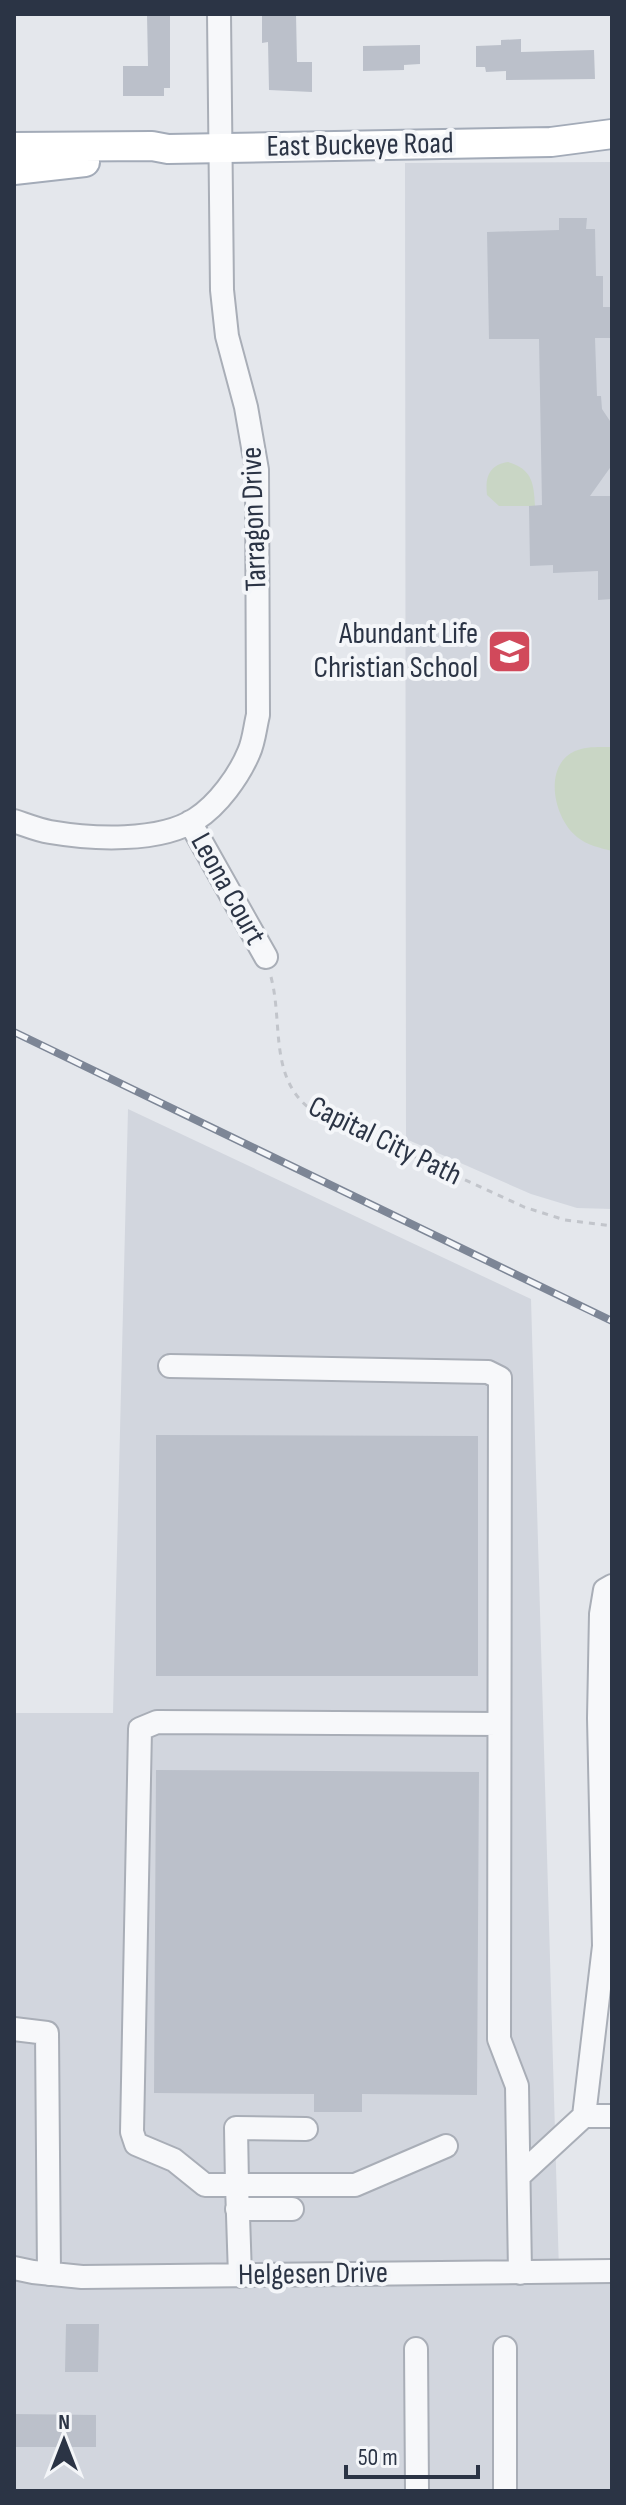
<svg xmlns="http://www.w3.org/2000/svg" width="626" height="2505" font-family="'Sofia Sans Condensed',sans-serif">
<rect width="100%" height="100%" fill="#e4e7ec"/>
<path fill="#d2d6de" d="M 612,162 L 612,1209 L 577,1208 L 531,1194 L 406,1139 L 405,163 Z
M 128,1109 L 531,1299 L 559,2271 L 612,2271 L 612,2491 L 14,2491 L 14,1713 L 113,1713 Z"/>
<path fill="#c9d6c5" d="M 508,462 C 532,469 534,483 535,506 L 499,506 L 487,495 C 485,477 489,465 508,462 Z
M 612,747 L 612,851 C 600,848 587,845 577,837 C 554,819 542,766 575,751 C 586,746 600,747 612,747 Z"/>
<path fill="#bbc0ca" d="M 147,14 L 170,14 L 170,88 L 164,88 L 164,96 L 123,96 L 123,66 L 148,66 Z
M 266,14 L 296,14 L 297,62 L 312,62 L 312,92 L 269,90 L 268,42 L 262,43 L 262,15 Z
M 521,39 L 521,52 L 594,50 L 595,79 L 506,80 L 506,71 L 486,72 L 485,67 L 476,67 L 476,46 L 501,45 L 501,40 Z
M 420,45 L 420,64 L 404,65 L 404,70 L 363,71 L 363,46 Z
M 559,218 L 587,218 L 586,229 L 595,229 L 596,276 L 603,276 L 603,307 L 612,307 L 612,338 L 595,338 L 597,396 L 601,396 L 602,409 L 612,424 L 612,465 L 590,496 L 612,496 L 612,599 L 598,600 L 598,571 L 553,573 L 553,565 L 530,566 L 529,506 L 542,505 L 539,339 L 489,339 L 487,232 L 559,230 Z
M 156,1435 L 478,1436 L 478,1676 L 156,1676 Z
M 156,1770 L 479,1772 L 477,2095 L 362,2094 L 362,2112 L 314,2112 L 314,2094 L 154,2093 Z
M 66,2324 L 99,2324 L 98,2372 L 65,2372 Z
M 14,2414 L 96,2415 L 96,2447 L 14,2447 Z"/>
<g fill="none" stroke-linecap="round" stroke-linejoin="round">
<defs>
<path id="minor" d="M 14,821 C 26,825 38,830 50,832 C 91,839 160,843 196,819 C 218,805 239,776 249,752 C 254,741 255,727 258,715 L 257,470 L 246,407 L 227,336 L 222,290 L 219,14
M 190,822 L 266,957
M 170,1366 L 488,1372 L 500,1378 L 499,2039 L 517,2086 L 520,2273
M 14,2029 L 47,2033 L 49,2274
M 584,2116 L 612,2116
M 306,2129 L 236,2128 L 237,2185 L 205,2185 L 174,2160 L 136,2144 L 132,2132 L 140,1729 L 157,1722 L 499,1724
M 519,2176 L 584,2116 L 604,1946 L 599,1718 L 601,1614 L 605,1590 L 612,1586
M 237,2209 L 292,2209
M 14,2268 L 33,2272 L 82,2277 L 612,2271
M 240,2276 L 237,2185 L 355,2185 L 446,2146
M 505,2348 L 505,2491
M 416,2349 L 417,2491"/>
<path id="major" d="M 14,147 L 152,146 L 168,149 L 551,142 L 612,134
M 14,170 L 85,162"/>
</defs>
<use href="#minor" stroke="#a9aeb7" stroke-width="26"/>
<use href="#major" stroke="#a3abb8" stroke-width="32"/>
<path stroke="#c2c5cb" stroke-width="3" stroke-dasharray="6 6" stroke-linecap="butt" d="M 271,977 C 283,1022 269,1076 309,1108 L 524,1207 L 565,1220 L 612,1226"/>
<use href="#minor" stroke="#f7f8fa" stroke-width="22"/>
<use href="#major" stroke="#fff" stroke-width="28"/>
<defs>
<path id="rail" d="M 14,1032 L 612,1321"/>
</defs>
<use href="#rail" stroke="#7d8696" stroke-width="8"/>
<use href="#rail" stroke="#f4f6f9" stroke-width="5" stroke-dasharray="15" stroke-linecap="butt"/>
</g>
<defs>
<symbol id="school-square" viewBox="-11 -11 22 22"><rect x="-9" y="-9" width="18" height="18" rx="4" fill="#d1495b" stroke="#f4f6f9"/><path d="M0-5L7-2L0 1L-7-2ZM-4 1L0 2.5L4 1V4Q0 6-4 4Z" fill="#fff"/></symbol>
</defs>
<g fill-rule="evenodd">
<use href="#school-square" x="484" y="626" width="51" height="51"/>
</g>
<g text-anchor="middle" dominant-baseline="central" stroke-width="8" stroke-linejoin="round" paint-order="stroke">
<g font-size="30" fill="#2b3445" stroke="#f4f6f9">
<text transform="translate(360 145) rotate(-1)">East Buckeye Road</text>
<text transform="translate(254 519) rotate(-92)">Tarragon Drive</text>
<text transform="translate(228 889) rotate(61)">Leona Court</text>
<text transform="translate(385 1141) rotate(26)">Capital City Path</text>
<text transform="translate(313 2274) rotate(-1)">Helgesen Drive</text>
</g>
<g font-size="30" fill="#2b3445" stroke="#f4f6f9" text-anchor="end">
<text x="478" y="634">Abundant Life<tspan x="478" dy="34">Christian School</tspan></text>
</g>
</g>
<rect width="626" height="2505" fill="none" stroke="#2b3445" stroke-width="32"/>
<g transform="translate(64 2441)" stroke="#f4f6f9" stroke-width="6" paint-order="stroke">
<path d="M0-6L14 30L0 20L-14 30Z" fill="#2b3445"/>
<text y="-12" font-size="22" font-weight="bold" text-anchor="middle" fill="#2b3445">N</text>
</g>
<path d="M346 2465v12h132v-12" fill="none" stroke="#2b3445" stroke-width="4"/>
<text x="358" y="2465" font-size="24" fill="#2b3445" stroke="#f4f6f9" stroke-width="6" paint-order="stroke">50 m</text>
</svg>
